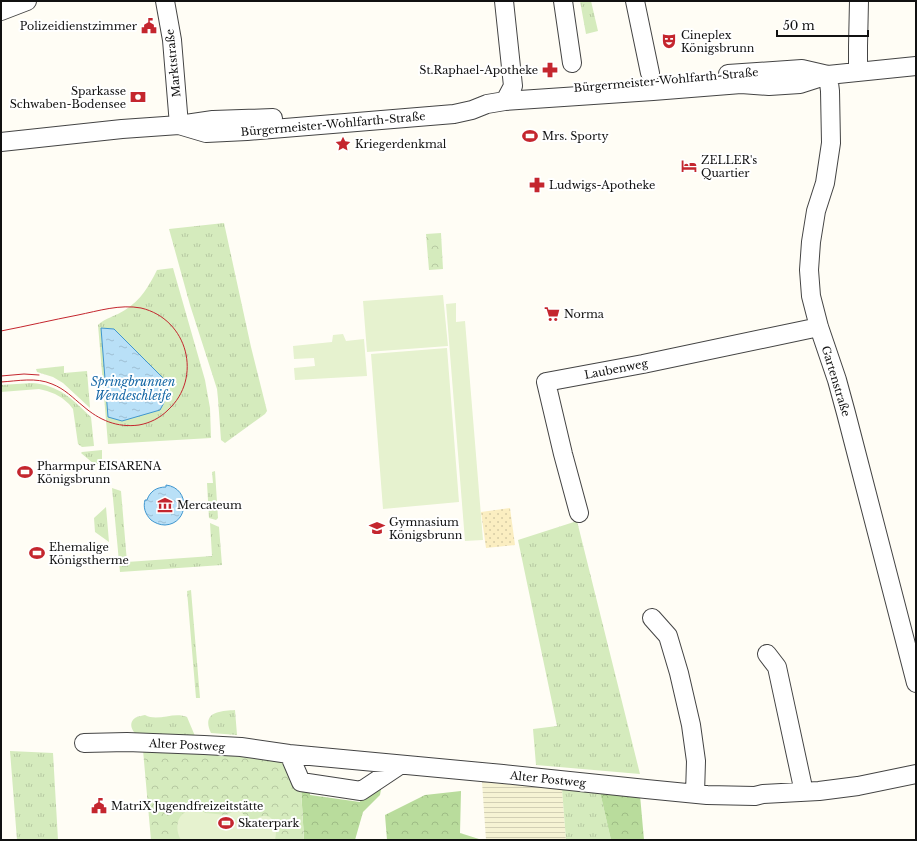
<svg xmlns="http://www.w3.org/2000/svg" width="917" height="841" font-family="'Libre Baskerville',serif">
<defs>
<pattern id="farmland-rules" width="6" height="5" patternUnits="userSpaceOnUse"><rect width="6" height="5" fill="#f6f3d4"/><path d="M0 2.5h6" fill="none" stroke="#d2cfb5"/></pattern>
<pattern id="grass-tufts" width="24" height="20" patternUnits="userSpaceOnUse"><rect width="24" height="20" fill="#d5ebbd"/><path d="M3 7l-1-3M5 7V3M7 7l1-3M15 17l-1-3M17 17v-4M19 17l1-3" fill="none" stroke="#b6c8a1"/></pattern>
<pattern id="forest-crowns" width="20" height="18" patternUnits="userSpaceOnUse"><rect width="20" height="18" fill="#b9dc9c"/><path d="M2 6a3 3 0 1 1 6 0M12 15a3 3 0 1 1 6 0" fill="none" stroke="#9ebc85"/></pattern>
<pattern id="sand-dots" width="8" height="8" patternUnits="userSpaceOnUse"><rect width="8" height="8" fill="#fbeec1"/><path d="M2 2h.1M6 6h.1" fill="none" stroke="#d6cba5" stroke-width="1.8" stroke-linecap="round"/></pattern>
<pattern id="park-crowns" width="20" height="18" patternUnits="userSpaceOnUse"><rect width="20" height="18" fill="#d5ebbd"/><path d="M2 6a3 3 0 1 1 6 0M12 15a3 3 0 1 1 6 0" fill="none" stroke="#b6c8a1"/></pattern>
<pattern id="water-ripples" width="26" height="14" patternUnits="userSpaceOnUse"><rect width="26" height="14" fill="#b9e0f7"/><path d="M2 4q2-2 4 0t4 0M15 11q2-2 4 0t4 0" fill="none" stroke="#9ebfd3"/></pattern>
</defs>
<rect width="100%" height="100%" fill="#fffdf5"/>
<path fill="url(#farmland-rules)" d="M 482,782 L 562,789 L 566,840 L 486,840 Z"/>
<path fill="url(#grass-tufts)" d="M 580,1 L 591,1 L 598,31 L 586,34 Z
M 224,223 L 251,347 L 267,411 L 265,414 L 225,443 L 221,440 L 218,399 L 217,389 L 190,305 L 169,229 Z
M 173,268 L 205,380 L 210,408 L 211,438 L 108,444 L 98,325 C 105,318 116,316 125,310 C 141,300 149,286 157,270 Z
M 64,366 L 64,373 L 87,371 L 90,408 L 63,383 L 53,377 L 37,372 L 36,369 Z
M 32,383 C 59,385 72,399 91,417 L 94,446 L 82,447 L 78,444 L 73,409 L 69,404 L 62,398 L 55,394 L 47,391 L 39,389 L 1,392 L 1,385 Z
M 102,450 L 102,464 L 94,464 L 81,453 L 82,452 Z
M 215,471 L 218,518 L 216,520 L 209,518 L 207,483 L 213,483 L 212,472 Z
M 112,488 L 121,491 L 127,562 L 212,556 L 210,523 L 219,527 L 222,565 L 120,572 Z
M 106,507 L 109,542 L 95,532 L 94,518 Z
M 577,521 L 640,774 L 536,765 L 533,729 L 557,726 L 518,540 Z
M 191,590 L 200,698 L 196,698 L 187,591 Z
M 235,710 L 237,735 L 211,733 C 201,712 220,711 235,710 Z
M 145,715 C 158,722 174,711 187,717 L 195,736 L 137,735 C 132,731 128,723 135,718 C 138,716 142,716 145,715 Z
M 10,751 L 53,753 L 58,840 L 17,840 Z
M 562,789 L 600,792 L 611,840 L 566,840 Z"/>
<path fill="url(#forest-crowns)" d="M 382,784 L 380,795 L 363,812 L 355,840 L 304,840 L 301,788 L 310,785 L 310,795 L 360,802 L 361,791 Z
M 461,791 L 460,833 L 479,839 L 480,840 L 387,840 L 385,815 L 425,795 Z
M 600,792 L 640,795 L 644,840 L 611,840 Z"/>
<path fill="url(#sand-dots)" d="M 510,508 L 515,545 L 486,548 L 481,512 Z"/>
<path fill="url(#park-crowns)" d="M 441,233 L 443,269 L 429,270 L 426,234 Z
M 143,750 L 223,755 L 301,763 L 301,788 L 304,840 L 151,840 Z"/>
<path fill="#e6f2cf" d="M 443,295 L 448,346 L 367,352 L 363,301 Z
M 456,303 L 456,322 L 465,321 L 483,540 L 465,541 L 446,304 Z
M 343,334 L 346,341 L 364,339 L 367,376 L 295,380 L 294,368 L 315,366 L 314,358 L 294,359 L 293,346 L 332,342 L 333,335 Z
M 447,348 L 459,502 L 383,509 L 371,354 Z
M 196,809 L 206,813 L 226,815 L 239,809 C 242,812 245,818 251,819 C 255,820 259,817 263,816 C 277,815 277,831 275,840 L 181,840 C 173,827 178,809 196,809 Z"/>
<path fill="url(#water-ripples)" stroke="#3f96cf" d="M 101,328 L 114,329 L 167,382 L 169,393 L 160,410 L 122,421 L 108,417 Z
M 166,485 C 191,488 189,524 165,525 C 160,525 155,523 151,520 C 145,514 143,507 145,500 L 147,500 C 150,491 157,487 166,487 Z"/>
<g fill="none" stroke-linecap="round" stroke-linejoin="round">
<defs>
<path id="minor" d="M 165,1 L 172,40 L 179,125
M 504,1 L 513,86 L 505,101
M 563,1 L 572,63
M 635,1 L 650,73
M 1,11 L 27,1
M 858,71 L 858,46 L 859,1
M 728,74 L 802,69 L 828,75
M 828,75 L 830,91 L 831,143 L 825,183 L 816,211 L 811,242 L 809,270 L 811,296 L 819,327 L 837,380 L 846,413 L 916,683
M 179,125 L 206,133 L 247,131 L 454,114 L 472,110 L 487,104 L 505,101 L 653,91 L 741,84 L 769,86 L 800,84 L 828,75 L 916,66
M 1,142 L 122,129 L 179,125 L 213,120 L 273,118
M 579,513 L 563,454 L 546,382 L 643,364 L 819,327
M 652,618 L 668,636 L 679,673 L 691,725 L 696,761 L 695,794
M 767,654 L 777,667 L 802,783 L 803,792
M 84,743 L 127,742 L 204,745 L 241,747 L 289,754 L 503,774 L 646,789 L 707,795 L 755,796 L 763,794 L 819,791 L 858,786 L 916,774
M 289,754 L 301,782 L 361,791 L 400,765"/>
</defs>
<use href="#minor" stroke="#444" stroke-width="20"/>
<use href="#minor" stroke="#fff" stroke-width="18"/>
<path stroke="#c4262e" stroke-width="1" d="M 1,331 C 27,326 52,320 78,315 C 98,311 120,304 141,308 C 188,319 203,378 168,410 C 160,418 150,423 139,425 C 117,428 99,420 83,406 C 73,398 65,389 52,384 C 36,377 18,381 1,382
M 1,376 L 24,374 L 39,375"/>
</g>
<defs>
<symbol id="civic-bare" viewBox="-9 -9 18 18"><path d="M-.6-6.5H3V-4.5H.6V-3L4-1V1h2V6H-6V1h2V-1L-.6-3ZM-1.2 2.5V6h2.4V2.5Z" fill="#c4262e" stroke="#fff" stroke-width="2.5" paint-order="stroke"/></symbol>
<symbol id="theatre-bare" viewBox="-9 -9 18 18"><path d="M-5-5.5Q0-4 5-5.5V0Q5 5 0 6Q-5 5-5 0ZM-3.3-2.5H-1v1.5H-3.3ZM1-2.5H3.3v1.5H1ZM-2.8 1Q0 5.5 2.8 1Z" fill="#c4262e" stroke="#fff" stroke-width="2.5" paint-order="stroke"/></symbol>
<symbol id="pharmacy-bare" viewBox="-9 -9 18 18"><path d="M-2-6h4v4h4v4h-4v4h-4v-4h-4v-4h4Z" fill="#c4262e" stroke="#fff" stroke-width="2.5" paint-order="stroke"/></symbol>
<symbol id="bank-bare" viewBox="-9 -9 18 18"><path d="M-6-4H6V4H-6ZM0-2.3a2.3 2.3 0 1 0 0 4.6a2.3 2.3 0 1 0 0-4.6Z" fill="#c4262e" stroke="#fff" stroke-width="2.5" paint-order="stroke"/></symbol>
<symbol id="stadium-bare" viewBox="-9 -9 18 18"><path d="M0-5a6.5 5 0 1 0 0 10a6.5 5 0 1 0 0-10ZM-3.5-1.8h7v3.6h-7Z" fill="#c4262e" stroke="#fff" stroke-width="2.5" paint-order="stroke"/></symbol>
<symbol id="sight-bare" viewBox="-9 -9 18 18"><path d="M0-6L1.8-2.2L6-1.7L2.9 1.2L3.7 5.4L0 3.3L-3.7 5.4L-2.9 1.2L-6-1.7L-1.8-2.2Z" fill="#c4262e" stroke="#fff" stroke-width="2.5" paint-order="stroke"/></symbol>
<symbol id="hotel-bare" viewBox="-9 -9 18 18"><path d="M-6-4.5h1.5V1H6V5H4.5V3h-9V5H-6ZM-4 0a1.8 1.8 0 1 1 3.6 0ZM.5 0V-2.5h3Q6-2.5 6 0Z" fill="#c4262e" stroke="#fff" stroke-width="2.5" paint-order="stroke"/></symbol>
<symbol id="supermarket-bare" viewBox="-9 -9 18 18"><path d="M-6-5.5h2.5l.6 2H6L4.5 2H-2.5L-4.4-4H-6ZM-1.5 3.2a1.3 1.3 0 1 0 .1 0ZM3 3.2a1.3 1.3 0 1 0 .1 0Z" fill="#c4262e" stroke="#fff" stroke-width="2.5" paint-order="stroke"/></symbol>
<symbol id="museum-bare" viewBox="-9 -9 18 18"><path d="M0-6L6-3V-2H-6V-3ZM-5-1h2V3h-2ZM-1-1h2V3h-2ZM3-1h2V3H3ZM-6 4H6V6H-6Z" fill="#c4262e" stroke="#fff" stroke-width="2.5" paint-order="stroke"/></symbol>
<symbol id="school-bare" viewBox="-9 -9 18 18"><path d="M0-5L7-2L0 1L-7-2ZM-4 1L0 2.5L4 1V4Q0 6-4 4Z" fill="#c4262e" stroke="#fff" stroke-width="2.5" paint-order="stroke"/></symbol>
</defs>
<g fill-rule="evenodd">
<use href="#civic-bare" x="138" y="15" width="22" height="22"/>
<use href="#theatre-bare" x="658" y="30" width="22" height="22"/>
<use href="#pharmacy-bare" x="539" y="59" width="22" height="22"/>
<use href="#bank-bare" x="127" y="86" width="22" height="22"/>
<use href="#stadium-bare" x="519" y="125" width="22" height="22"/>
<use href="#sight-bare" x="332" y="133" width="22" height="22"/>
<use href="#hotel-bare" x="678" y="155" width="22" height="22"/>
<use href="#pharmacy-bare" x="526" y="174" width="22" height="22"/>
<use href="#supermarket-bare" x="541" y="303" width="22" height="22"/>
<use href="#stadium-bare" x="14" y="461" width="22" height="22"/>
<use href="#museum-bare" x="154" y="494" width="22" height="22"/>
<use href="#school-bare" x="366" y="517" width="22" height="22"/>
<use href="#stadium-bare" x="26" y="542" width="22" height="22"/>
<use href="#civic-bare" x="88" y="795" width="22" height="22"/>
<use href="#stadium-bare" x="215" y="812" width="22" height="22"/>
</g>
<g text-anchor="middle" dominant-baseline="central" stroke-width="4" stroke-linejoin="round" paint-order="stroke">
<g font-size="11" fill="#111" stroke="#fff" text-anchor="start">
<text x="137" y="26" text-anchor="end">Polizeidienstzimmer</text>
<text x="681" y="35">Cineplex<tspan x="681" dy="13">Königsbrunn</tspan></text>
<text x="538" y="70" text-anchor="end">St.Raphael-Apotheke</text>
<text x="126" y="91" text-anchor="end">Sparkasse<tspan x="126" dy="13">Schwaben-Bodensee</tspan></text>
<text x="542" y="136">Mrs. Sporty</text>
<text x="355" y="144">Kriegerdenkmal</text>
<text x="701" y="160">ZELLER's<tspan x="701" dy="13">Quartier</tspan></text>
<text x="549" y="185">Ludwigs-Apotheke</text>
<text x="564" y="314">Norma</text>
<text x="37" y="466">Pharmpur EISARENA<tspan x="37" dy="13">Königsbrunn</tspan></text>
<text x="177" y="505">Mercateum</text>
<text x="389" y="522">Gymnasium<tspan x="389" dy="13">Königsbrunn</tspan></text>
<text x="49" y="547">Ehemalige<tspan x="49" dy="13">Königstherme</tspan></text>
<text x="111" y="806">MatriX Jugendfreizeitstätte</text>
<text x="238" y="823">Skaterpark</text>
</g>
<g font-size="11" fill="#111" stroke="#fff">
<text transform="translate(173 63) rotate(-96)">Marktstraße</text>
<text transform="translate(666 80) rotate(-5)">Bürgermeister-Wohlfarth-Straße</text>
<text transform="translate(333 124) rotate(-5)">Bürgermeister-Wohlfarth-Straße</text>
<text transform="translate(616 369) rotate(-11)">Laubenweg</text>
<text transform="translate(836 381) rotate(73)">Gartenstraße</text>
<text transform="translate(187 745) rotate(3)">Alter Postweg</text>
<text transform="translate(548 779) rotate(6)">Alter Postweg</text>
</g>
<g font-size="12" font-style="italic" fill="#1768a6" stroke="#fff">
<text x="133" y="381">Springbrunnen<tspan x="133" dy="14">Wendeschleife</tspan></text>
</g>
</g>
<rect width="917" height="841" fill="none" stroke="#111111" stroke-width="4"/>
<path d="M777 30v6h91v-6" fill="none" stroke="#111111" stroke-width="2"/>
<text x="783" y="30" font-size="12" fill="#111111" stroke="#ffffff" stroke-width="3" paint-order="stroke">50 m</text>
</svg>
